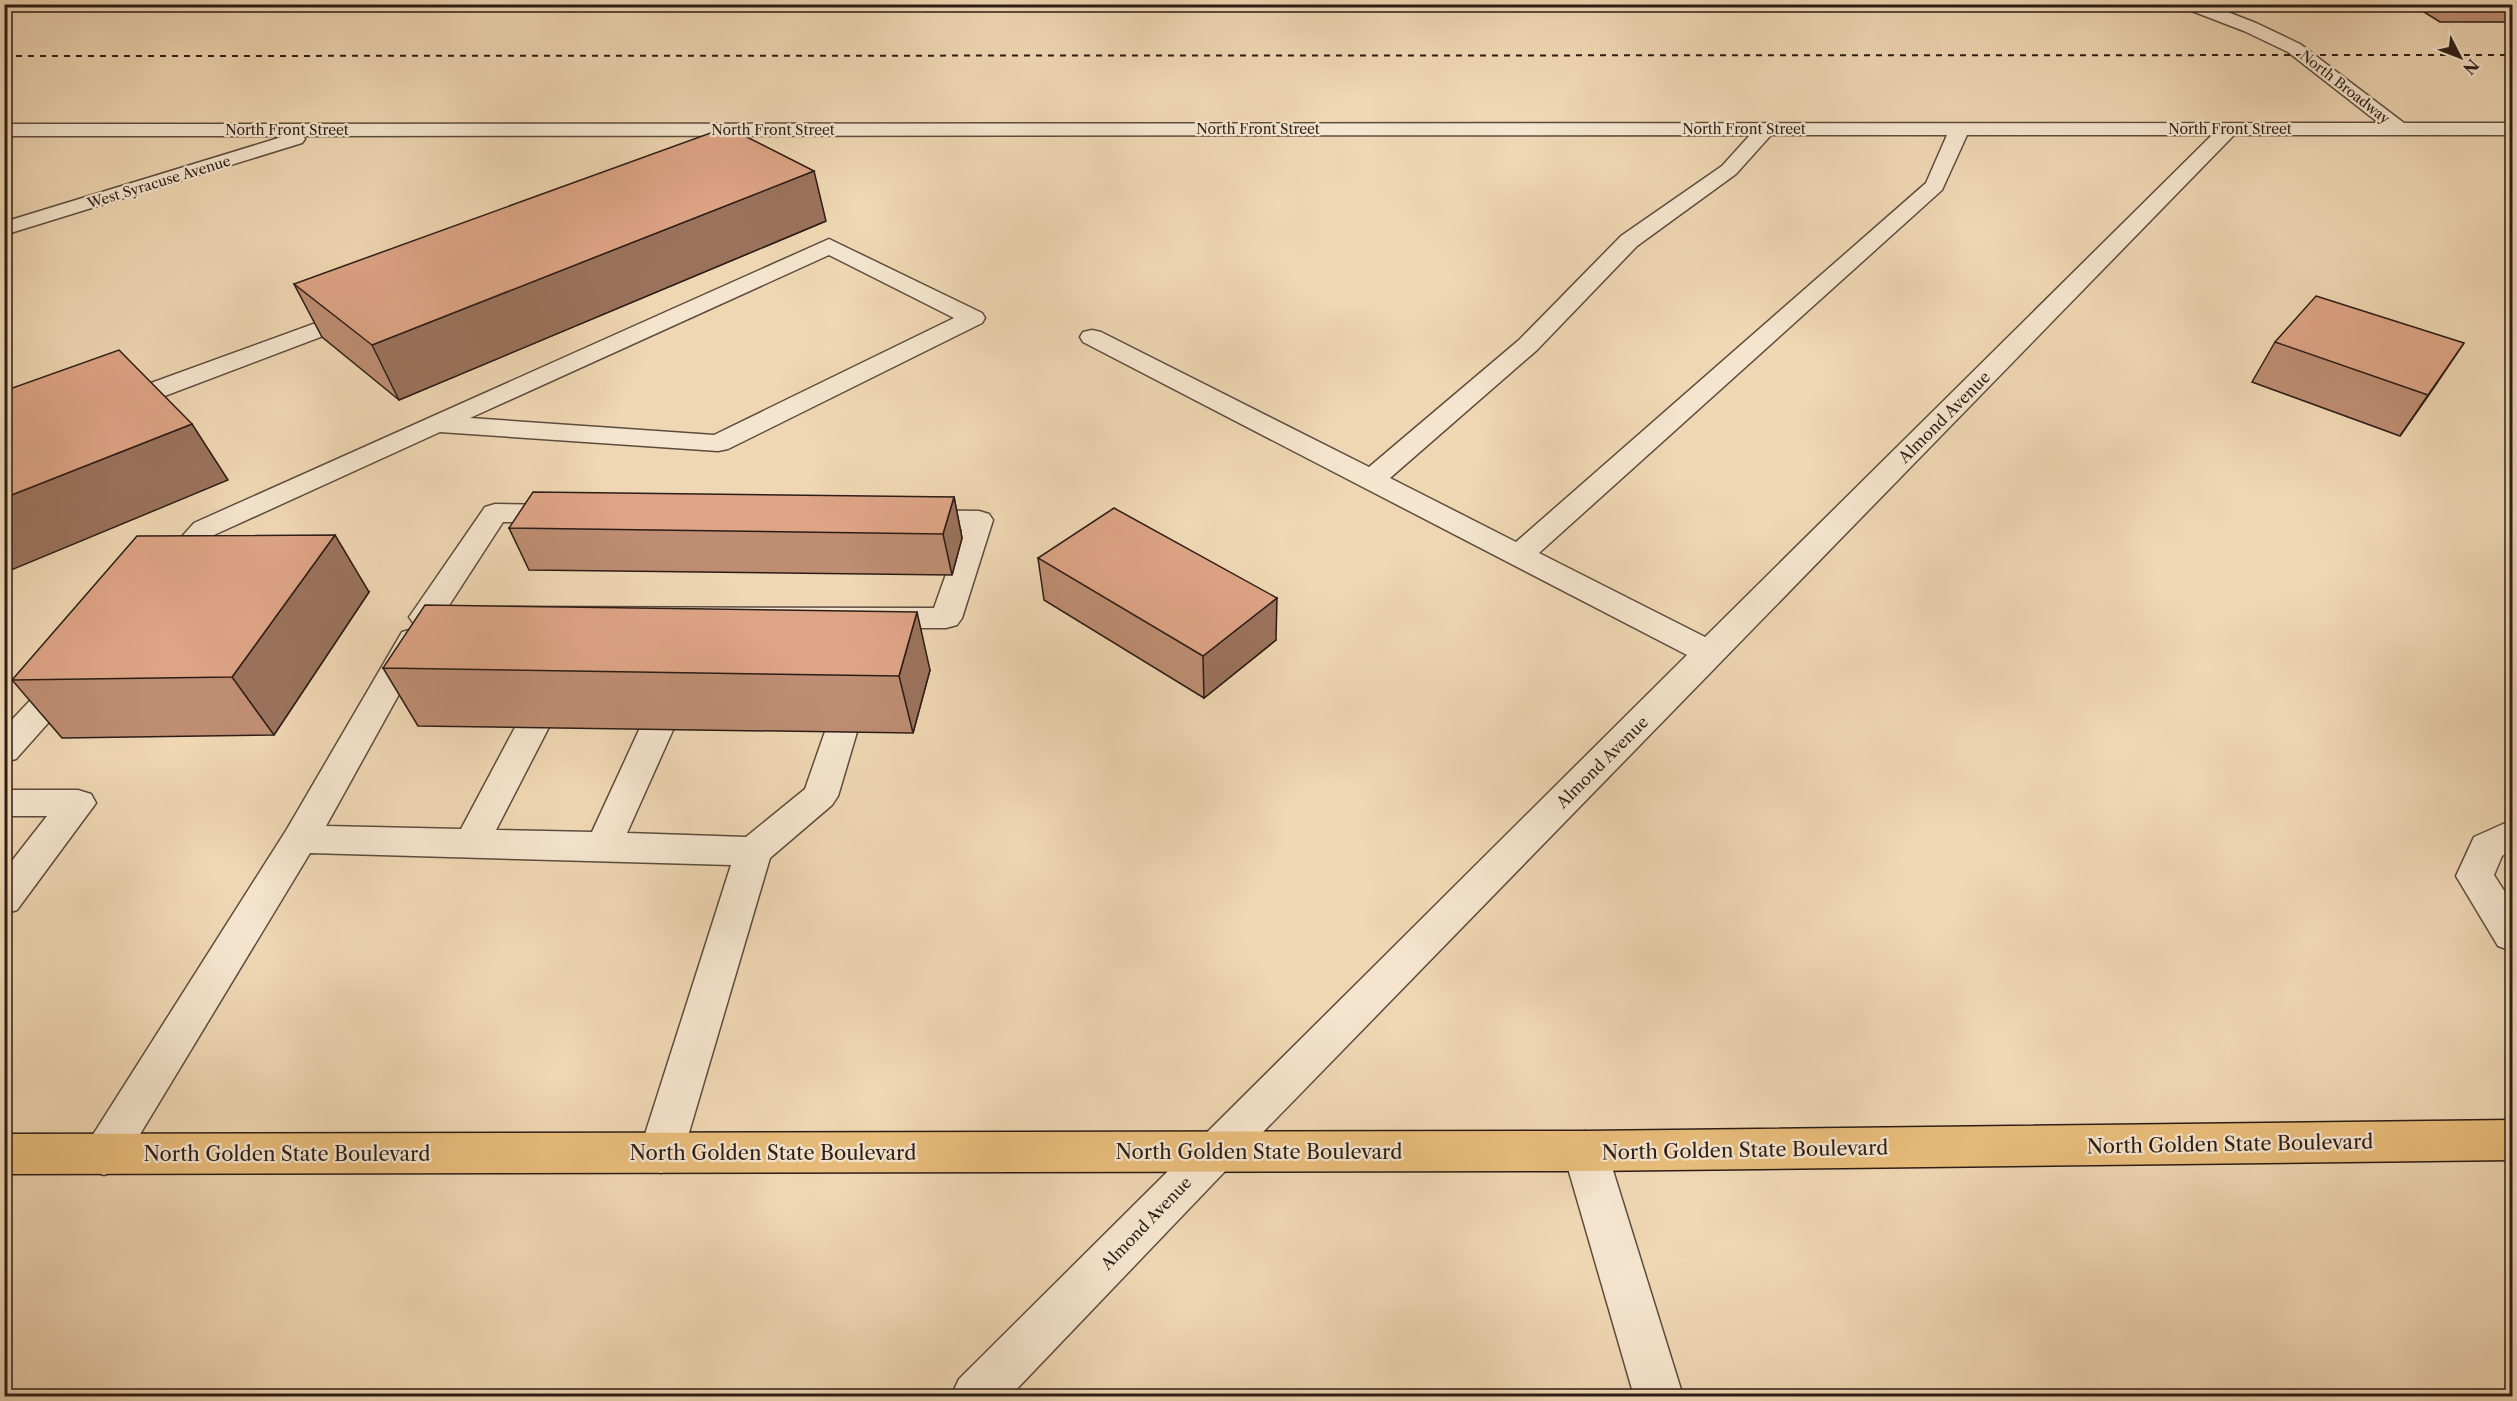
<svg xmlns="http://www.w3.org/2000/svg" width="2517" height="1401" font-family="'Libre Caslon Text',serif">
<rect width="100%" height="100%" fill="#efd7b3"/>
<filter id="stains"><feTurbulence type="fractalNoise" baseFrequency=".00333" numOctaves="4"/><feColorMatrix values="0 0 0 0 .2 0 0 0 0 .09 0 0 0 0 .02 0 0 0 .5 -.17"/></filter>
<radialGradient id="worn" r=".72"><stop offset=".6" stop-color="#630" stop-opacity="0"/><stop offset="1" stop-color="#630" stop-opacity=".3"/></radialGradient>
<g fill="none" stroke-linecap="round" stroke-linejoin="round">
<defs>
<path id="minor" d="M 2182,4 L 2207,4 L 2256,23 L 2300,44 L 2404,123 L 2512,123 L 2512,135 L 2234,135 L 1230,1166 L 1010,1396 L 951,1396 L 959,1379 L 1687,655 L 1083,342 L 1080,337 L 1083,332 L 1092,330 L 1101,332 L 1369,467 L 1519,340 L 1621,236 L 1722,166 L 1750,135 L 303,136 L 305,139 L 302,143 L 4,235 L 4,222 L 285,136 L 4,136 L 4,124 L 2379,123 L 2288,52 L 2244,31 L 2184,8 ZM 1771,135 L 1947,135 L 1926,183 L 1516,542 L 1390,478 L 1537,350 L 1637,246 L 1736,174 ZM 1967,135 L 2212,135 L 1705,637 L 1539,553 L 1942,190 Z
M 829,239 L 982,313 L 985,318 L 982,323 L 728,449 L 718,451 L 440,432 L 214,535 L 180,575 L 169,578 L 158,575 L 154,568 L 194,523 ZM 829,255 L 954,318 L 714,435 L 470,418 Z
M 360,307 L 368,309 L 372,314 L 368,319 L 125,411 L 116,413 L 107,411 L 103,405 L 107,399 Z
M 495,504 L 979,511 L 989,514 L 993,520 L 962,618 L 957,625 L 946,628 L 425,627 L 414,624 L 409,617 L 414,610 L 485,507 ZM 503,522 L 962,529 L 934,608 L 448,607 Z
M 413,629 L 424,632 L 429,640 L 326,826 L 461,829 L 520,718 L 532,715 L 544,718 L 549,727 L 496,830 L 592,832 L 639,730 L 644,721 L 656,718 L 668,721 L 673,730 L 627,833 L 746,837 L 805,789 L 828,723 L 840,720 L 852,723 L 857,732 L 838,796 L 832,805 L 770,858 L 683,1153 L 676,1167 L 661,1173 L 646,1167 L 639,1153 L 731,865 L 310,853 L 119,1169 L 104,1175 L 89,1169 L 82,1155 L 89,1141 L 287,829 L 402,632 Z
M 70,667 L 81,670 L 86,678 L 81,686 L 16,759 L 4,762 L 4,728 L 59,670 Z
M 4,790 L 78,790 L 91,794 L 96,803 L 17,910 L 4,914 L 4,871 L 47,816 L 4,816 Z
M 2512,820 L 2512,850 L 2502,856 L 2494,875 L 2512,903 L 2512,951 L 2498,946 L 2456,876 L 2474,837 Z
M 1585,1131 L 1600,1137 L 1607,1151 L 1683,1396 L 1634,1396 L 1563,1151 L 1570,1137 Z"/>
<path id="major" d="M 2512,1120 L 2512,1160 L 1585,1171 L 4,1174 L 4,1134 L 1585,1131 Z"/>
</defs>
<use href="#minor" stroke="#5d4c3e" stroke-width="3"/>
<use href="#major" stroke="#2c1d17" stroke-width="3"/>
<use href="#minor" fill="#f5e5ce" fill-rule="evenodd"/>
<use href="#major" fill="#e8bc7a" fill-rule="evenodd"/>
<path stroke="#2c1d17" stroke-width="2" stroke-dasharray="6 6" stroke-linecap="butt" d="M 4,56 L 2512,55"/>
</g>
<path fill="#be8d72" stroke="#2c1d17" stroke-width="1.5" d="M 2411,4 L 2512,4 L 2512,22 L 2440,22 Z
M 826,221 L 399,400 L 322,337 L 294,284 Z
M 2275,342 L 2437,383 L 2400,436 L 2252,382 Z
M 954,497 L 962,538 L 952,575 L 529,570 L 509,528 Z
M 1038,558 L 1276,640 L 1204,698 L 1044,600 Z
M 369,592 L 274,735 L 62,738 L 12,680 Z
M 383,668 L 930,670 L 913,733 L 418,726 Z"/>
<path fill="#9b735d" stroke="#2c1d17" stroke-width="1.5" d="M 814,171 L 826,221 L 399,400 L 372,345 Z
M 2464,343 L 2437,383 L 2400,436 L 2428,395 Z
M 192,424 L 228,480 L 4,573 L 4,498 Z
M 954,497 L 962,538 L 952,575 L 943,534 Z
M 335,535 L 369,592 L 274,735 L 232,677 Z
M 1277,598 L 1276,640 L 1204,698 L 1203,656 Z
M 917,612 L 930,670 L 913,733 L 899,676 Z"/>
<path fill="#dda485" stroke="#2c1d17" stroke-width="1.5" d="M 727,127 L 814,171 L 372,345 L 294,284 Z
M 2316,296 L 2464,343 L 2428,395 L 2275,342 Z
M 119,350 L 192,424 L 4,498 L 4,391 Z
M 533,492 L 954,497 L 943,534 L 509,528 Z
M 1114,508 L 1277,598 L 1203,656 L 1038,558 Z
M 335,535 L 232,677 L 12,680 L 137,536 Z
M 425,605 L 917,612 L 899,676 L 383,668 Z"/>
<g text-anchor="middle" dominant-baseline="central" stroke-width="4.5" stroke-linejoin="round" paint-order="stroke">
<g font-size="14" fill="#2c1d17" stroke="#f5e5ce">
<text transform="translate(2345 87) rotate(38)">North Broadway</text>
<text x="1258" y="129">North Front Street</text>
<text x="1744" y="129">North Front Street</text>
<text x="2230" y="129">North Front Street</text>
<text x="287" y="130">North Front Street</text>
<text x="773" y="130">North Front Street</text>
<text transform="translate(159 182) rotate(-17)">West Syracuse Avenue</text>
</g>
<g font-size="16" fill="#2c1d17" stroke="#f5e5ce">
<text transform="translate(1944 417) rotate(-45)">Almond Avenue</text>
<text transform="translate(1602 762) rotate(-45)">Almond Avenue</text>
<text transform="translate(1146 1223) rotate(-46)">Almond Avenue</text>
</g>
<g font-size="20" fill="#2c1d17" stroke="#f5e5ce">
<text transform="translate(2230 1144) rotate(-1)">North Golden State Boulevard</text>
<text transform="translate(1745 1150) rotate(-1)">North Golden State Boulevard</text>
<text x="1259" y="1152">North Golden State Boulevard</text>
<text x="773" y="1153">North Golden State Boulevard</text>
<text x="287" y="1154">North Golden State Boulevard</text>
</g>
</g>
<rect width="2517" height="1401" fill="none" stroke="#efd7b3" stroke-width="24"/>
<rect x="6" y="6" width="2505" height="1389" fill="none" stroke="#2c1d17" stroke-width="3"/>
<rect x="12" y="12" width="2493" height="1377" fill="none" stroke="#2c1d17" stroke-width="1.5"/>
<g transform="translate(2460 57) rotate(132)" stroke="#f5e5ce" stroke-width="4.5" paint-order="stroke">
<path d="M0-4.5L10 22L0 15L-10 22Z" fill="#2c1d17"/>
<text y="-9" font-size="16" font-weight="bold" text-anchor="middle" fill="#2c1d17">N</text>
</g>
<rect width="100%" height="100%" filter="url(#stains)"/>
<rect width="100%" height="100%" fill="url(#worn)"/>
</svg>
